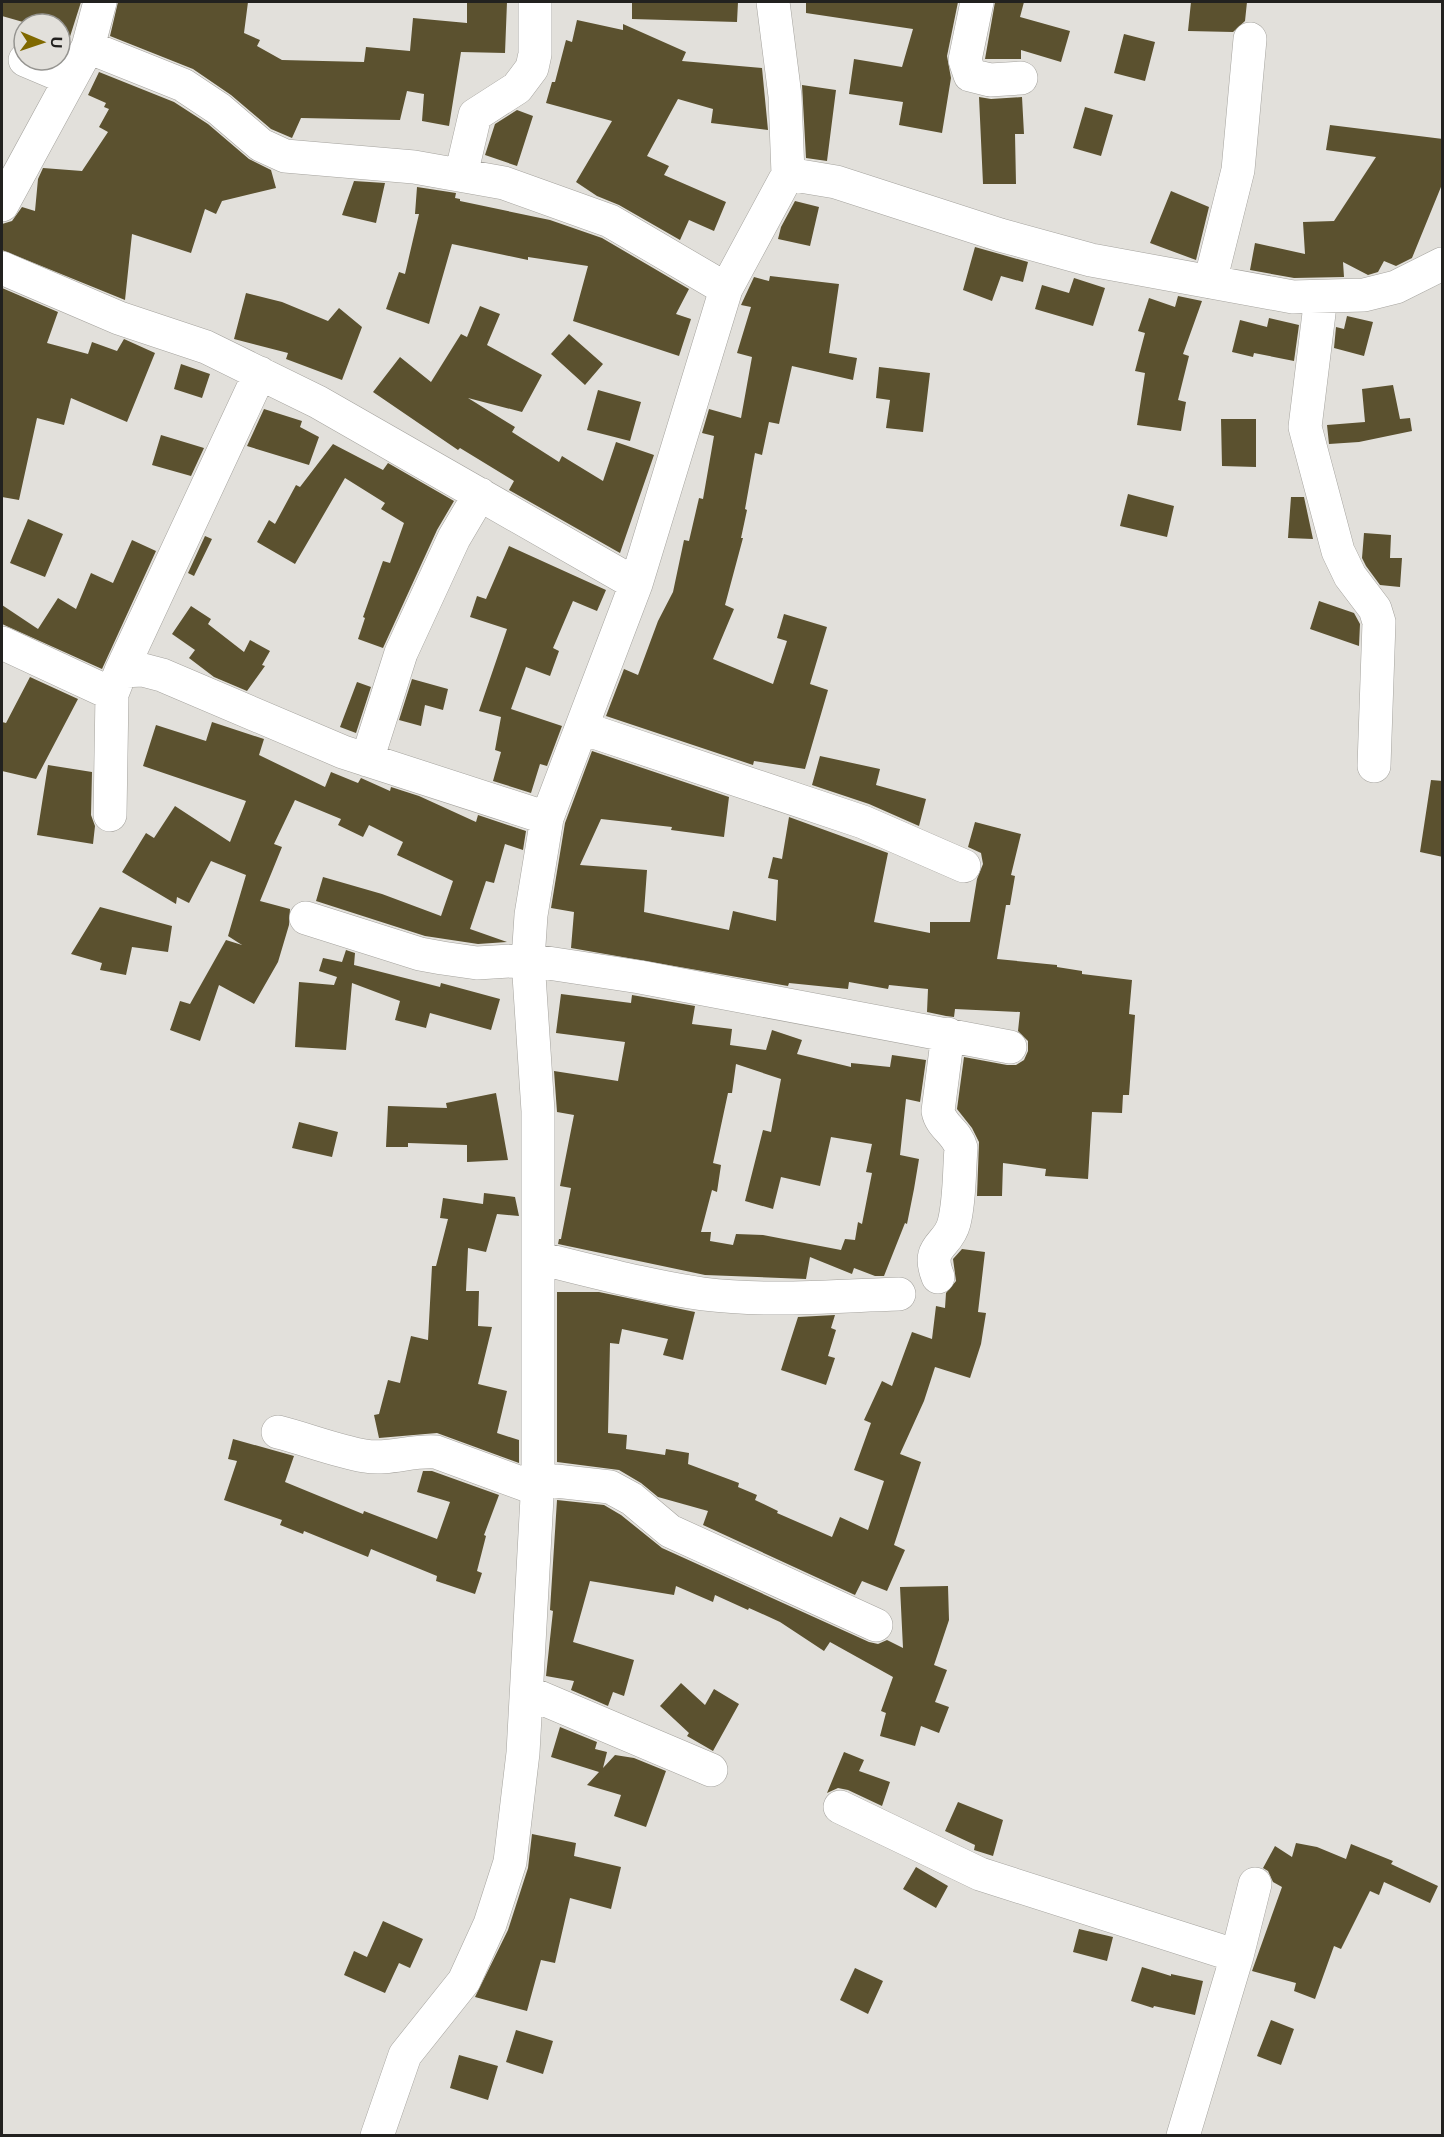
<svg xmlns="http://www.w3.org/2000/svg" width="1444" height="2137" font-family="Helvetica,sans-serif">
<rect width="100%" height="100%" fill="#e2e0db"/>
<path fill="#5b512f" fill-rule="evenodd" d="M 2,2 L 81,2 L 67,46 L 60,43 L 60,24 L 30,24 L 2,16 Z
M 118,2 L 248,2 L 244,33 L 260,40 L 257,46 L 282,60 L 364,62 L 366,47 L 410,51 L 413,18 L 467,23 L 467,2 L 507,2 L 505,53 L 461,52 L 449,126 L 422,121 L 424,94 L 407,91 L 400,120 L 301,118 L 292,138 L 271,129 L 231,95 L 193,69 L 110,36 Z
M 632,2 L 738,2 L 737,22 L 632,19 Z
M 806,2 L 958,2 L 947,56 L 951,78 L 942,133 L 899,125 L 903,102 L 849,94 L 854,59 L 902,67 L 913,29 L 806,13 Z
M 995,2 L 1024,2 L 1020,17 L 1070,31 L 1061,62 L 1021,50 L 1021,59 L 985,59 Z
M 1191,2 L 1247,2 L 1245,21 L 1233,32 L 1188,31 Z
M 577,20 L 623,30 L 623,24 L 686,52 L 682,61 L 762,68 L 768,130 L 711,123 L 713,109 L 678,99 L 647,156 L 669,166 L 664,175 L 726,202 L 714,231 L 689,220 L 680,240 L 619,205 L 597,196 L 576,182 L 612,121 L 546,103 L 552,82 L 555,82 L 566,40 L 572,42 Z
M 1124,34 L 1155,42 L 1145,81 L 1114,73 Z
M 99,72 L 174,102 L 208,124 L 249,159 L 271,170 L 276,188 L 222,201 L 216,214 L 205,209 L 191,253 L 132,234 L 125,300 L 2,250 L 2,224 L 12,221 L 22,207 L 35,211 L 38,179 L 43,168 L 82,171 L 108,132 L 99,127 L 109,109 L 104,107 L 106,103 L 88,95 Z
M 802,85 L 836,90 L 827,161 L 806,158 Z
M 979,97 L 991,99 L 1022,97 L 1024,134 L 1015,134 L 1016,184 L 983,184 Z
M 1085,107 L 1113,115 L 1101,156 L 1073,148 Z
M 517,110 L 533,116 L 517,166 L 485,155 L 495,124 Z
M 1330,125 L 1443,139 L 1443,182 L 1412,258 L 1396,266 L 1384,261 L 1378,272 L 1368,275 L 1343,262 L 1344,277 L 1294,278 L 1250,270 L 1255,243 L 1305,254 L 1303,222 L 1334,221 L 1376,157 L 1326,150 Z
M 354,181 L 385,183 L 376,223 L 342,215 Z
M 417,187 L 456,193 L 455,198 L 460,199 L 460,201 L 550,220 L 602,238 L 689,289 L 676,314 L 691,319 L 679,356 L 573,321 L 588,266 L 528,257 L 528,260 L 452,244 L 429,324 L 386,309 L 399,272 L 405,274 L 419,214 L 415,214 Z
M 1171,191 L 1209,207 L 1196,260 L 1150,243 Z
M 795,201 L 819,207 L 810,246 L 778,239 L 781,227 Z
M 975,247 L 1028,262 L 1023,282 L 1001,276 L 992,301 L 963,290 Z
M 770,276 L 839,284 L 829,353 L 857,358 L 853,380 L 792,366 L 779,424 L 769,422 L 762,455 L 755,453 L 745,509 L 747,510 L 741,538 L 743,538 L 725,605 L 734,609 L 713,659 L 773,684 L 787,641 L 777,638 L 784,614 L 827,627 L 810,684 L 828,690 L 805,769 L 754,761 L 753,765 L 606,716 L 624,669 L 638,675 L 658,621 L 673,592 L 684,540 L 689,541 L 699,498 L 703,499 L 714,436 L 702,433 L 709,409 L 741,418 L 752,357 L 737,353 L 751,307 L 741,305 L 754,277 L 769,281 Z
M 1074,278 L 1105,288 L 1093,326 L 1035,309 L 1042,285 L 1069,293 Z
M 2,288 L 58,312 L 47,343 L 88,354 L 92,342 L 117,351 L 124,339 L 155,353 L 127,422 L 71,398 L 64,425 L 37,418 L 19,500 L 2,497 Z
M 246,293 L 282,302 L 328,321 L 339,308 L 362,327 L 342,380 L 286,359 L 288,353 L 234,339 Z
M 1178,296 L 1202,301 L 1183,354 L 1189,356 L 1178,400 L 1186,402 L 1181,431 L 1137,425 L 1145,373 L 1135,371 L 1145,333 L 1138,331 L 1149,298 L 1175,307 Z
M 480,306 L 500,314 L 487,345 L 542,375 L 522,412 L 468,398 L 515,427 L 512,432 L 559,462 L 562,456 L 603,481 L 616,442 L 654,455 L 620,553 L 509,490 L 514,481 L 460,448 L 458,450 L 373,392 L 400,357 L 431,382 L 461,334 L 467,337 Z
M 1347,316 L 1373,322 L 1364,356 L 1334,348 L 1336,327 L 1344,329 Z
M 1269,318 L 1299,325 L 1294,361 L 1254,353 L 1253,357 L 1232,352 L 1240,320 L 1267,327 Z
M 569,334 L 603,364 L 585,385 L 551,354 Z
M 181,364 L 210,374 L 202,398 L 174,389 Z
M 879,367 L 930,373 L 923,432 L 886,428 L 890,400 L 876,398 Z
M 1393,385 L 1400,419 L 1410,418 L 1412,431 L 1359,442 L 1329,444 L 1327,425 L 1365,422 L 1362,389 Z
M 598,390 L 641,402 L 630,441 L 587,430 Z
M 264,409 L 302,421 L 300,427 L 319,437 L 309,465 L 247,446 Z
M 1221,419 L 1256,419 L 1256,467 L 1222,466 Z
M 161,435 L 204,448 L 191,476 L 152,465 Z
M 333,444 L 383,470 L 388,463 L 454,501 L 437,530 L 383,648 L 358,639 L 365,618 L 363,617 L 383,561 L 390,563 L 404,523 L 381,509 L 385,503 L 345,478 L 295,564 L 257,542 L 269,520 L 275,524 L 296,485 L 300,487 Z
M 1128,494 L 1174,506 L 1167,537 L 1120,526 Z
M 1291,497 L 1304,497 L 1313,539 L 1288,538 Z
M 28,519 L 63,534 L 45,577 L 10,563 Z
M 1364,533 L 1391,535 L 1390,558 L 1402,558 L 1400,587 L 1380,585 L 1366,566 L 1362,558 Z
M 205,536 L 212,539 L 194,576 L 188,573 Z
M 132,540 L 156,551 L 102,669 L 2,624 L 2,605 L 38,629 L 58,598 L 76,609 L 91,573 L 113,583 Z
M 509,546 L 606,590 L 597,611 L 573,601 L 553,648 L 559,651 L 550,676 L 526,667 L 511,709 L 562,726 L 547,766 L 540,764 L 531,793 L 493,781 L 501,752 L 495,750 L 501,717 L 479,711 L 507,629 L 470,617 L 477,596 L 486,599 Z
M 1319,601 L 1354,613 L 1360,624 L 1359,646 L 1310,629 Z
M 191,606 L 211,619 L 208,624 L 244,652 L 250,640 L 270,651 L 262,665 L 265,666 L 247,691 L 214,677 L 189,658 L 195,650 L 172,634 Z
M 30,677 L 78,699 L 36,779 L 2,771 L 2,722 L 6,723 Z
M 412,679 L 448,689 L 443,710 L 425,705 L 421,726 L 399,720 Z
M 357,682 L 371,687 L 356,733 L 340,727 Z
M 212,722 L 264,739 L 259,755 L 325,787 L 331,772 L 358,783 L 361,778 L 390,791 L 391,787 L 419,796 L 476,822 L 478,815 L 526,831 L 523,850 L 505,844 L 494,883 L 486,881 L 470,929 L 507,942 L 478,944 L 425,936 L 316,901 L 323,877 L 382,894 L 441,916 L 453,881 L 397,855 L 403,842 L 369,825 L 363,837 L 338,825 L 341,819 L 295,800 L 274,844 L 282,847 L 260,901 L 290,909 L 289,925 L 278,962 L 254,1004 L 219,985 L 200,1041 L 170,1030 L 180,1001 L 190,1004 L 226,940 L 242,945 L 228,936 L 246,875 L 211,861 L 189,903 L 177,897 L 176,904 L 122,872 L 146,833 L 154,838 L 175,806 L 230,842 L 246,801 L 143,766 L 156,725 L 206,741 Z
M 592,751 L 729,797 L 724,837 L 671,830 L 672,827 L 601,819 L 580,865 L 647,870 L 644,912 L 729,930 L 733,911 L 776,921 L 778,880 L 768,878 L 773,857 L 782,859 L 789,817 L 888,853 L 874,922 L 930,933 L 930,922 L 970,922 L 977,879 L 983,864 L 981,853 L 968,847 L 975,822 L 1021,834 L 1011,875 L 1015,876 L 1010,905 L 1006,905 L 997,959 L 1057,965 L 1057,967 L 1082,971 L 1082,974 L 1132,980 L 1129,1014 L 1135,1015 L 1129,1095 L 1123,1095 L 1122,1113 L 1092,1112 L 1088,1179 L 1045,1176 L 1046,1169 L 1003,1163 L 1002,1196 L 977,1196 L 979,1142 L 972,1128 L 957,1109 L 964,1057 L 1007,1065 L 1016,1065 L 1024,1060 L 1028,1051 L 1028,1041 L 1018,1031 L 1020,1012 L 955,1009 L 954,1017 L 946,1016 L 927,1012 L 928,989 L 889,985 L 888,989 L 849,982 L 848,989 L 789,983 L 788,986 L 571,948 L 574,912 L 551,908 L 565,823 Z
M 820,756 L 880,769 L 876,785 L 926,799 L 919,826 L 869,804 L 812,785 Z
M 48,765 L 92,772 L 91,815 L 95,826 L 93,844 L 37,835 Z
M 1431,780 L 1443,781 L 1443,857 L 1420,852 Z
M 100,907 L 172,926 L 168,952 L 132,947 L 126,975 L 100,970 L 102,963 L 71,954 Z
M 346,950 L 355,953 L 354,965 L 440,987 L 441,983 L 500,999 L 491,1030 L 430,1013 L 426,1028 L 395,1020 L 400,1001 L 352,983 L 346,1050 L 295,1047 L 299,982 L 334,985 L 337,977 L 319,971 L 323,958 L 342,962 Z
M 561,994 L 631,1003 L 632,995 L 695,1006 L 692,1024 L 732,1029 L 730,1045 L 766,1050 L 772,1030 L 802,1040 L 797,1054 L 851,1067 L 851,1063 L 890,1067 L 892,1055 L 926,1060 L 920,1102 L 906,1099 L 900,1155 L 919,1159 L 914,1189 L 907,1224 L 905,1223 L 884,1276 L 875,1276 L 854,1268 L 852,1274 L 810,1257 L 806,1279 L 705,1275 L 558,1244 L 559,1239 L 561,1239 L 571,1188 L 560,1186 L 574,1115 L 557,1112 L 554,1071 L 618,1081 L 625,1042 L 556,1033 ZM 736,1064 L 781,1079 L 771,1132 L 763,1130 L 745,1201 L 773,1209 L 781,1177 L 820,1186 L 831,1137 L 872,1144 L 866,1172 L 872,1173 L 862,1224 L 858,1222 L 855,1240 L 845,1239 L 841,1250 L 763,1235 L 736,1234 L 733,1245 L 710,1241 L 711,1232 L 701,1232 L 712,1190 L 717,1192 L 721,1165 L 713,1163 L 728,1093 L 732,1093 Z
M 496,1093 L 508,1160 L 467,1162 L 467,1145 L 408,1143 L 408,1147 L 386,1147 L 388,1106 L 447,1108 L 446,1103 Z
M 299,1122 L 338,1132 L 332,1157 L 292,1148 Z
M 484,1193 L 515,1197 L 519,1216 L 497,1214 L 486,1252 L 468,1248 L 466,1291 L 479,1291 L 478,1326 L 492,1327 L 478,1384 L 507,1391 L 497,1433 L 519,1440 L 519,1463 L 437,1433 L 379,1438 L 374,1415 L 379,1414 L 388,1380 L 400,1383 L 411,1336 L 428,1340 L 432,1266 L 436,1266 L 448,1219 L 440,1218 L 443,1198 L 483,1204 Z
M 962,1249 L 985,1252 L 978,1312 L 986,1313 L 981,1344 L 970,1378 L 935,1367 L 924,1401 L 900,1454 L 921,1462 L 894,1545 L 905,1550 L 887,1591 L 862,1581 L 855,1595 L 703,1525 L 708,1511 L 658,1497 L 641,1483 L 619,1470 L 557,1462 L 557,1292 L 599,1292 L 695,1312 L 683,1360 L 663,1355 L 668,1339 L 622,1329 L 619,1344 L 610,1343 L 608,1433 L 627,1435 L 626,1449 L 665,1455 L 666,1449 L 689,1453 L 688,1464 L 739,1483 L 738,1487 L 757,1495 L 755,1500 L 778,1511 L 777,1513 L 832,1537 L 840,1517 L 868,1530 L 884,1481 L 854,1470 L 871,1423 L 864,1420 L 882,1381 L 892,1386 L 912,1332 L 932,1339 L 936,1306 L 945,1308 L 946,1293 L 956,1281 L 953,1259 Z
M 835,1315 L 831,1328 L 836,1330 L 828,1356 L 835,1358 L 826,1385 L 781,1370 L 798,1317 Z
M 233,1439 L 294,1456 L 285,1482 L 363,1514 L 364,1511 L 437,1539 L 450,1502 L 417,1492 L 423,1471 L 432,1471 L 499,1495 L 484,1535 L 486,1536 L 477,1571 L 482,1573 L 475,1594 L 436,1581 L 437,1576 L 371,1549 L 368,1557 L 304,1531 L 303,1534 L 280,1525 L 282,1520 L 224,1500 L 237,1461 L 228,1459 Z
M 557,1500 L 604,1505 L 621,1515 L 662,1548 L 869,1642 L 878,1644 L 887,1640 L 903,1648 L 900,1587 L 948,1586 L 949,1620 L 934,1665 L 947,1670 L 935,1702 L 949,1707 L 939,1733 L 921,1726 L 915,1746 L 880,1736 L 886,1713 L 881,1711 L 893,1677 L 830,1642 L 824,1651 L 780,1622 L 749,1608 L 748,1610 L 715,1595 L 713,1602 L 676,1586 L 674,1595 L 590,1581 L 573,1642 L 634,1660 L 624,1696 L 613,1692 L 608,1706 L 571,1690 L 574,1681 L 546,1676 L 553,1611 L 550,1610 Z
M 681,1683 L 705,1705 L 714,1689 L 739,1704 L 713,1751 L 687,1736 L 689,1733 L 660,1706 Z
M 560,1727 L 597,1742 L 595,1749 L 607,1752 L 603,1768 L 615,1755 L 634,1758 L 666,1771 L 646,1827 L 614,1816 L 621,1795 L 587,1785 L 599,1772 L 551,1757 Z
M 844,1752 L 864,1760 L 859,1771 L 890,1782 L 882,1806 L 848,1790 L 838,1788 L 827,1793 Z
M 958,1802 L 1003,1820 L 993,1856 L 974,1850 L 975,1845 L 945,1831 Z
M 532,1834 L 576,1843 L 574,1856 L 621,1867 L 611,1909 L 570,1898 L 555,1963 L 541,1960 L 527,2011 L 475,1997 L 508,1930 L 528,1868 Z
M 1296,1843 L 1317,1847 L 1346,1859 L 1351,1844 L 1393,1861 L 1391,1864 L 1438,1886 L 1430,1903 L 1384,1882 L 1379,1895 L 1370,1891 L 1341,1949 L 1334,1946 L 1315,1999 L 1294,1991 L 1296,1983 L 1252,1971 L 1282,1887 L 1273,1882 L 1268,1871 L 1263,1868 L 1275,1846 L 1292,1857 Z
M 916,1867 L 948,1886 L 936,1908 L 903,1889 Z
M 383,1921 L 423,1939 L 410,1968 L 399,1963 L 385,1993 L 344,1975 L 354,1951 L 367,1957 Z
M 1079,1929 L 1113,1937 L 1107,1961 L 1073,1952 Z
M 1142,1967 L 1171,1976 L 1171,1974 L 1203,1981 L 1195,2015 L 1154,2006 L 1153,2008 L 1131,2001 Z
M 855,1968 L 883,1981 L 868,2014 L 840,2000 Z
M 1271,2020 L 1294,2029 L 1281,2065 L 1257,2056 Z
M 516,2030 L 553,2041 L 543,2074 L 506,2062 Z
M 459,2055 L 498,2066 L 488,2100 L 450,2088 Z"/>
<g fill="none" stroke-linecap="round" stroke-linejoin="round">
<defs>
<path id="minor" d="M 977,2 L 965,60 L 970,75 L 990,80 L 1021,78
M 88,47 L 183,85 L 219,109 L 261,145 L 285,156 L 414,167 L 504,183 L 610,221 L 726,289
M 25,60 L 70,79
M 788,174 L 836,182 L 1000,235 L 1091,260 L 1293,297 L 1364,295 L 1396,287 L 1442,264
M 461,175 L 475,115 L 517,88 L 532,68 L 535,54 L 535,2
M 2,205 L 88,47 L 100,2
M 2,268 L 119,318 L 206,347 L 318,402 L 636,584
M 1210,282 L 1238,170 L 1250,39
M 1321,297 L 1305,427 L 1338,551 L 1350,576 L 1375,609 L 1379,622 L 1374,766
M 2,643 L 112,694
M 121,671 L 260,373
M 582,728 L 863,822 L 964,866
M 367,760 L 401,653 L 454,538 L 480,494
M 110,815 L 112,694 L 121,671 L 143,670 L 162,675 L 343,752 L 547,818
M 306,918 L 420,954 L 442,958 L 477,963 L 528,960 L 640,977 L 1010,1047
M 538,1258 C 593,1271 647,1286 703,1294 C 767,1302 834,1296 899,1294
M 938,1277 C 925,1245 948,1247 954,1223 C 960,1200 959,1172 961,1148 C 957,1132 941,1127 938,1111 L 948,1034
M 278,1432 C 306,1439 336,1451 365,1456 C 389,1460 412,1450 436,1452 L 537,1489
M 538,1479 L 610,1487 L 632,1499 L 670,1531 L 876,1625
M 527,1692 L 711,1770
M 840,1807 L 980,1874 L 1237,1956
M 377,2136 L 405,2055 L 464,1981 L 490,1924 L 510,1862 L 523,1753 L 538,1479 L 538,1111 L 528,960 L 531,915 L 547,818 L 636,584 L 726,289 L 788,174 L 785,96 L 773,2
M 1183,2136 L 1237,1956 L 1255,1884"/>
</defs>
<use href="#minor" stroke="#a5a39e" stroke-width="34"/>
<use href="#minor" stroke="#fff" stroke-width="33"/>
</g>
<rect width="1444" height="2137" fill="none" stroke="#22211f" stroke-width="6"/>
<g transform="translate(42 42) rotate(92)"><circle r="28" fill="#e2e0db" stroke="#959490" stroke-width="1.5"/>
<path d="M0-4.5L10 22L0 15L-10 22Z" fill="#806900"/>
<text y="-9" font-size="16" font-weight="bold" text-anchor="middle" fill="#22211f">U</text>
</g>
</svg>
